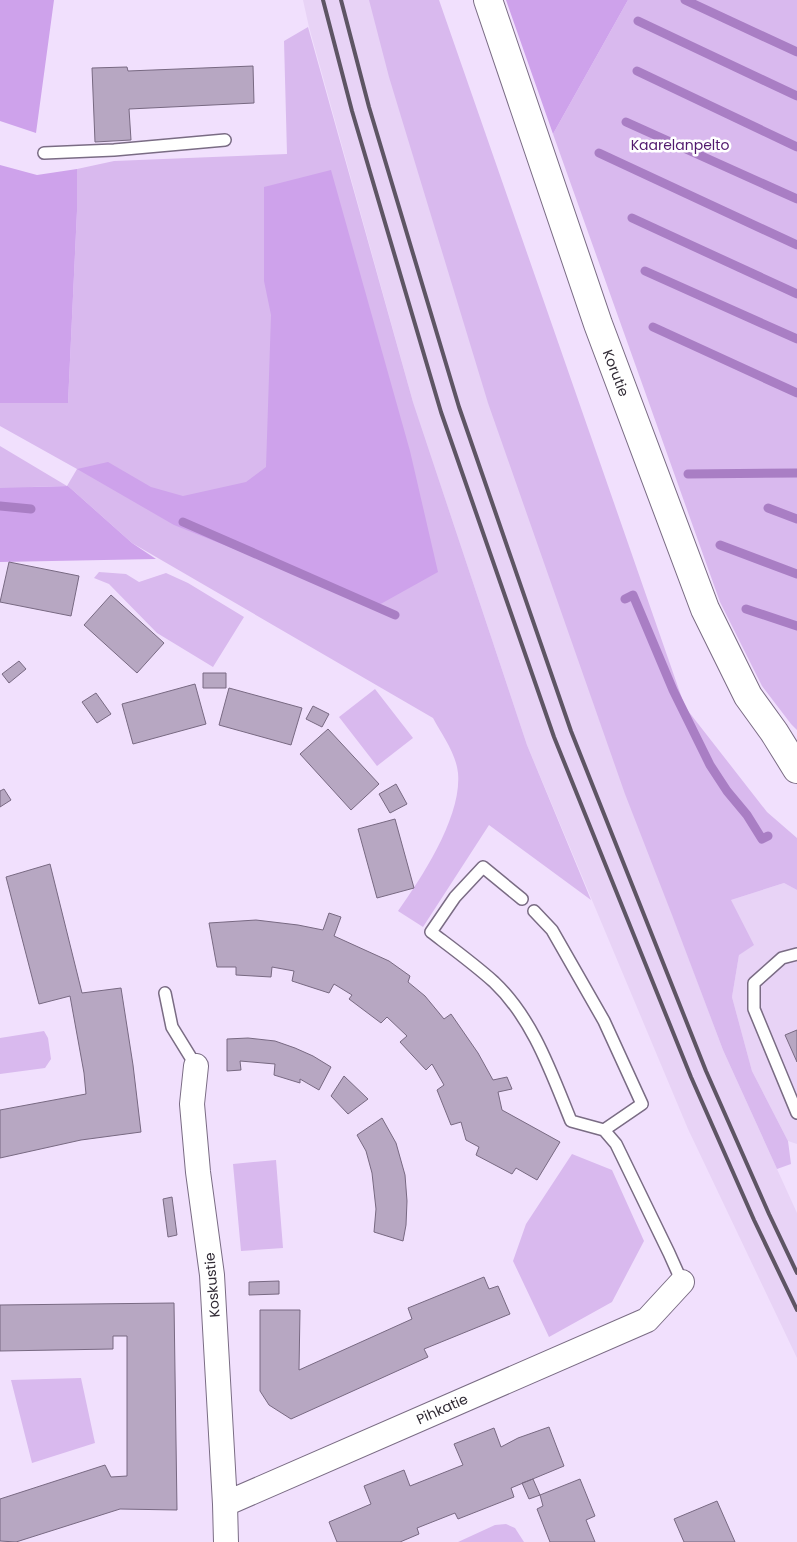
<svg xmlns="http://www.w3.org/2000/svg" width="797" height="1542" font-family="Poppins,sans-serif">
<rect width="100%" height="100%" fill="#f1e0fd"/>
<path fill="#e8d3f6" d="M 303,0 L 374,0 L 594,705 L 723,1050 L 797,1213 L 797,1358 L 688,1129 L 527,745 L 413,402 L 309,27 Z
M 784,883 L 797,890 L 797,1144 L 788,1141 L 752,1071 L 732,997 L 739,955 L 731,900 Z"/>
<path fill="#d9b9ee" d="M 369,0 L 439,0 L 685,707 L 767,812 L 797,838 L 797,890 L 784,883 L 731,900 L 754,945 L 739,955 L 732,997 L 752,1071 L 788,1141 L 791,1164 L 777,1169 L 723,1050 L 672,915 L 625,794 L 488,403 L 389,77 Z
M 628,0 L 797,0 L 797,730 L 791,724 L 762,686 L 720,602 L 553,134 Z
M 308,27 L 413,402 L 527,745 L 591,900 L 489,825 L 423,927 L 398,911 C 423,876 462,816 458,773 C 456,753 442,735 433,718 L 132,543 L 68,486 L 31,487 L 0,562 L 0,446 L 67,486 L 77,469 L 0,426 L 0,403 L 68,403 L 77,211 L 77,169 L 114,161 L 287,154 L 284,41 Z
M 99,572 L 126,574 L 139,582 L 166,573 L 188,583 L 244,617 L 213,667 L 157,633 L 109,584 L 94,578 Z
M 375,689 L 413,738 L 377,766 L 339,717 Z
M 44,1031 L 48,1038 L 51,1059 L 45,1068 L 0,1074 L 0,1038 Z
M 572,1154 L 612,1170 L 644,1241 L 612,1302 L 549,1337 L 513,1261 L 526,1224 Z
M 276,1160 L 283,1248 L 241,1251 L 233,1164 Z
M 81,1378 L 95,1443 L 32,1463 L 11,1380 Z
M 506,1524 L 515,1528 L 524,1542 L 458,1542 L 495,1525 Z"/>
<path fill="#cea2eb" d="M 0,0 L 54,0 L 36,133 L 0,121 Z
M 506,0 L 628,0 L 553,134 Z
M 0,165 L 37,175 L 77,169 L 77,211 L 68,403 L 0,403 Z
M 331,170 L 410,451 L 438,572 L 377,606 L 174,525 L 77,469 L 108,462 L 151,487 L 183,496 L 246,482 L 266,467 L 271,315 L 264,281 L 264,187 Z
M 68,486 L 132,543 L 156,559 L 0,562 L 0,488 Z"/>
<g fill="none" stroke-linecap="round" stroke-linejoin="round">
<path stroke="#a97ec4" stroke-width="9" d="M 685,0 L 797,52
M 638,21 L 797,96
M 637,71 L 797,147
M 626,122 L 797,199
M 599,153 L 797,245
M 632,218 L 797,294
M 645,271 L 797,339
M 653,327 L 797,393
M 688,474 L 797,473
M 0,506 L 31,509
M 768,508 L 797,519
M 183,522 L 395,615
M 720,545 L 797,574
M 625,599 L 633,595 L 673,690 L 710,765 L 727,791 L 747,815 L 762,839 L 768,836
M 746,609 L 797,626"/>
</g>
<path fill="#b7a7c2" stroke="#786982" d="M 253,66 L 254,103 L 129,109 L 131,140 L 95,142 L 92,68 L 127,67 L 128,71 Z
M 9,562 L 79,576 L 71,616 L 0,602 Z
M 111,595 L 164,643 L 137,673 L 84,625 Z
M 19,661 L 26,669 L 9,683 L 2,674 Z
M 203,673 L 226,673 L 226,688 L 203,688 Z
M 195,684 L 206,724 L 133,744 L 122,704 Z
M 229,688 L 302,708 L 291,745 L 219,725 Z
M 96,693 L 111,714 L 97,723 L 82,702 Z
M 313,706 L 329,714 L 322,727 L 306,719 Z
M 328,729 L 379,784 L 351,810 L 300,754 Z
M 396,784 L 407,804 L 390,813 L 379,794 Z
M 4,789 L 11,800 L 0,807 L 0,791 Z
M 395,819 L 414,888 L 377,898 L 358,829 Z
M 50,864 L 82,993 L 121,988 L 133,1065 L 141,1132 L 81,1140 L 0,1158 L 0,1110 L 86,1094 L 84,1073 L 70,996 L 39,1004 L 6,877 Z
M 329,913 L 341,917 L 334,936 L 389,961 L 410,976 L 408,982 L 425,996 L 444,1019 L 451,1014 L 478,1053 L 493,1080 L 507,1077 L 512,1089 L 498,1092 L 502,1110 L 560,1142 L 537,1180 L 516,1168 L 512,1174 L 476,1155 L 479,1147 L 466,1140 L 461,1122 L 451,1125 L 437,1090 L 444,1085 L 432,1064 L 426,1070 L 400,1042 L 407,1036 L 387,1017 L 381,1023 L 349,999 L 352,995 L 334,984 L 329,993 L 292,981 L 294,971 L 272,967 L 271,977 L 236,975 L 236,967 L 217,967 L 209,923 L 256,920 L 298,925 L 323,930 Z
M 797,1030 L 797,1062 L 785,1035 Z
M 248,1038 L 275,1041 L 295,1048 L 313,1056 L 331,1067 L 319,1090 L 300,1079 L 300,1083 L 274,1075 L 275,1064 L 240,1061 L 241,1070 L 227,1071 L 227,1039 Z
M 344,1076 L 368,1099 L 348,1114 L 331,1096 Z
M 382,1118 L 396,1143 L 405,1175 L 407,1201 L 406,1225 L 403,1241 L 374,1232 L 376,1209 L 372,1173 L 366,1151 L 357,1135 Z
M 172,1197 L 177,1235 L 168,1237 L 163,1199 Z
M 484,1277 L 489,1289 L 498,1286 L 510,1314 L 424,1349 L 428,1357 L 291,1419 L 269,1405 L 260,1391 L 260,1310 L 300,1310 L 299,1370 L 412,1319 L 408,1308 Z
M 279,1281 L 279,1294 L 249,1295 L 249,1282 Z
M 174,1303 L 177,1510 L 120,1509 L 16,1542 L 0,1541 L 0,1499 L 105,1465 L 111,1477 L 127,1476 L 127,1336 L 113,1336 L 113,1349 L 0,1351 L 0,1305 Z
M 549,1427 L 564,1466 L 511,1488 L 514,1497 L 458,1519 L 455,1513 L 417,1528 L 419,1534 L 400,1542 L 337,1542 L 329,1522 L 371,1504 L 364,1486 L 404,1470 L 410,1486 L 463,1465 L 454,1444 L 494,1428 L 501,1447 L 518,1438 Z
M 533,1479 L 540,1495 L 529,1499 L 522,1483 Z
M 580,1479 L 595,1516 L 586,1520 L 595,1542 L 550,1542 L 537,1509 L 543,1506 L 540,1495 Z
M 717,1501 L 735,1542 L 684,1542 L 674,1519 Z"/>
<g fill="none" stroke-linecap="round" stroke-linejoin="round">
<defs>
<path id="lane" d="M 44,153 L 114,150 L 225,140
M 522,899 L 483,867 L 455,897 L 431,932 C 452,948 474,964 494,982 C 533,1019 551,1072 571,1121 L 604,1130 L 616,1144 L 669,1253 L 682,1282
M 534,911 L 552,930 L 604,1021 L 642,1104 L 604,1130
M 797,954 L 782,958 L 754,983 L 754,1009 L 797,1113
M 165,993 L 172,1027 L 196,1066"/>
<path id="street" d="M 196,1066 L 192,1104 L 198,1172 L 212,1275 L 225,1504
M 226,1542 L 225,1504 L 647,1320 L 682,1282"/>
<path id="secondary" d="M 488,0 L 598,324 L 705,609 L 748,696 L 774,732 L 797,769"/>
</defs>
<use href="#lane" stroke="#7a6c84" stroke-width="14"/>
<use href="#street" stroke="#7a6c84" stroke-width="26"/>
<use href="#secondary" stroke="#7a6c84" stroke-width="30"/>
<use href="#lane" stroke="#fff" stroke-width="11"/>
<use href="#street" stroke="#fff" stroke-width="24"/>
<use href="#secondary" stroke="#fff" stroke-width="28"/>
<path stroke="#5e5564" stroke-width="4" d="M 323,0 L 352,111 L 441,412 L 554,737 L 691,1077 L 754,1220 L 797,1310
M 341,0 L 369,107 L 459,407 L 571,731 L 706,1071 L 769,1214 L 797,1273"/>
</g>
<g text-anchor="middle" dominant-baseline="central" stroke-width="5" stroke-linejoin="round" paint-order="stroke">
<g font-size="14" fill="#51196d" stroke="#fff">
<text x="680" y="145">Kaarelanpelto</text>
</g>
<g font-size="14" fill="#312b35" stroke="#fff">
<text transform="translate(616 373) rotate(69)">Korutie</text>
<text transform="translate(212 1285) rotate(-95)">Koskustie</text>
<text transform="translate(442 1409) rotate(-24)">Pihkatie</text>
</g>
</g>
</svg>
